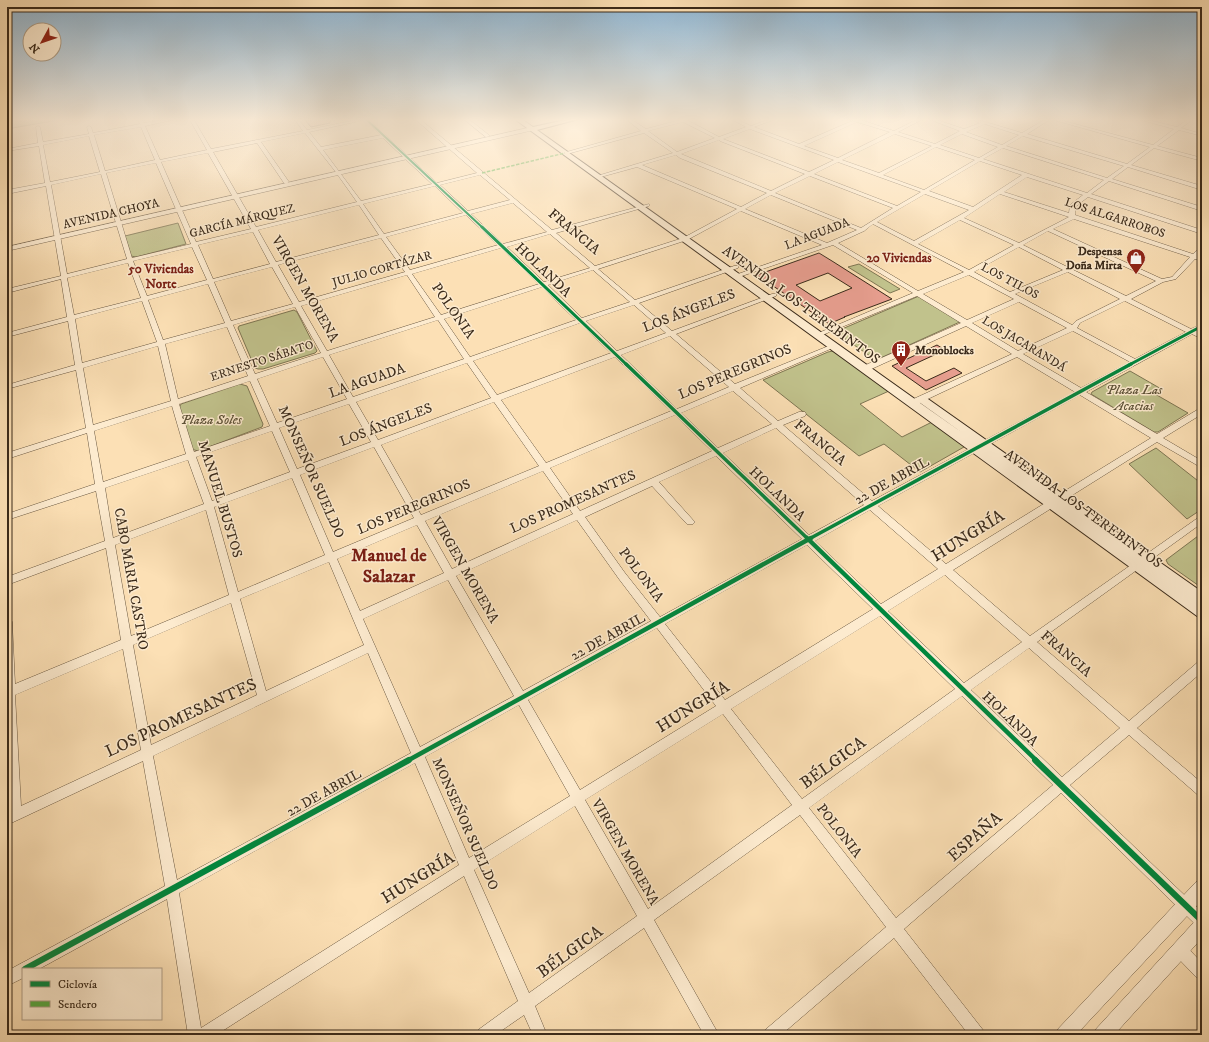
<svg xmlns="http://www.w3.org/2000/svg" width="1209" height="1042" font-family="'IM FELL DW Pica',serif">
<rect width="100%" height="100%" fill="#fce0b5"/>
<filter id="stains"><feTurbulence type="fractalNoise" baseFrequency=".005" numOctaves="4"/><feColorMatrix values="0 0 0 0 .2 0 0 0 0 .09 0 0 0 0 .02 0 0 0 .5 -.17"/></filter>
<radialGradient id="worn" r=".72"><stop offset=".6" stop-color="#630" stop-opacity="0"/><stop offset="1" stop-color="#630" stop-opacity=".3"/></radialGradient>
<path fill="#c1c28c" stroke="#7e7653" d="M 7,120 L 58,120 L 7,129 Z
M 178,223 L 186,244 L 136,257 L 131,256 L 125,236 Z
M 859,264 L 900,289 L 890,293 L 848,267 Z
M 919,296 L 962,321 L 876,360 L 835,332 Z
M 294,310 L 297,312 L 317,351 L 315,353 L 263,369 L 258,369 L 255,368 L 238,328 L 239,326 Z
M 833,351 L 889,391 L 860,404 L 902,437 L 932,422 L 962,443 L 964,447 L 920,472 L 884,444 L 859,456 L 763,380 L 828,352 Z
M 1130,371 L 1163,390 L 1155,394 L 1188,413 L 1158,432 L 1154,432 L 1091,394 L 1092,392 Z
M 240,384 L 247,386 L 263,424 L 262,427 L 198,451 L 191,449 L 179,408 L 181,404 Z
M 1156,448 L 1202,484 L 1202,509 L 1187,519 L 1129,464 Z
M 1202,533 L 1202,588 L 1168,564 L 1166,560 Z"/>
<path fill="#e79e8f" stroke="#3a2a1a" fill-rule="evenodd" d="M 305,120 L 330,120 L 330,123 L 311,127 Z
M 819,253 L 832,261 L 892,299 L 844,317 L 845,317 L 829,324 L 757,275 ZM 828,273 L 852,288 L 820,301 L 796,285 Z
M 937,345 L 945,350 L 906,368 L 926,381 L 954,368 L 962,373 L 926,390 L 892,366 Z"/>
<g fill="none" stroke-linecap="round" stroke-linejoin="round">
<defs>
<path id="minor" d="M 138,120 L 142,120 L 144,123 L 164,120 L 172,120 L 145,126 L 160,160 L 207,150 L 190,120 L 194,120 L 211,149 L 303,131 L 295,120 L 299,120 L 307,130 L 356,120 L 364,120 L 309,132 L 321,147 L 381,135 L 365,120 L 369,120 L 437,183 L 477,173 L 416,120 L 421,120 L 552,230 L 649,204 L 649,206 L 556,233 L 595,266 L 683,238 L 737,209 L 637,167 L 597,178 L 597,176 L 673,153 L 644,133 L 567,154 L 563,153 L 641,131 L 627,120 L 632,120 L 646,129 L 680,120 L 687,120 L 719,137 L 746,127 L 733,120 L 738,120 L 751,126 L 767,120 L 773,120 L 754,127 L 799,144 L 854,120 L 861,120 L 894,131 L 916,120 L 921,120 L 898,132 L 935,144 L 960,131 L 931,120 L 937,120 L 964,129 L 980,123 L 973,120 L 979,120 L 1022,133 L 1044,120 L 1049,120 L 1027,134 L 1127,164 L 1150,147 L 1054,120 L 1060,120 L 1153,145 L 1174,129 L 1141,120 L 1148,120 L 1177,127 L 1187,120 L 1192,120 L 1181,128 L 1202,134 L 1202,136 L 1179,130 L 1157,146 L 1202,158 L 1202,161 L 1154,148 L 1131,165 L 1202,186 L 1202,190 L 1128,167 L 1112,179 L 1202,207 L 1202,211 L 1109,181 L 1091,194 L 1202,230 L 1202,234 L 1088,197 L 1075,207 L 1075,215 L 1193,254 L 1202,246 L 1202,252 L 1198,256 L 1202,257 L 1202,261 L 1195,259 L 1176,279 L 1163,282 L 1131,299 L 1191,329 L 1202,324 L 1202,329 L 1197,332 L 1202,334 L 1202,339 L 1192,334 L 1086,392 L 1157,434 L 1202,407 L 1202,414 L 1163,438 L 1202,461 L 1202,468 L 1157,442 L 953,570 L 1030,636 L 1202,515 L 1202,523 L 1037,642 L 1129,721 L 1198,662 L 1202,660 L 1202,672 L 1137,728 L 1202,783 L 1202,797 L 1198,795 L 1129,735 L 1070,785 L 1202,912 L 1202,928 L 1197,926 L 1061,793 L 904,929 L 983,1030 L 985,1035 L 969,1035 L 894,938 L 781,1035 L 763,1035 L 765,1030 L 886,927 L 800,815 L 654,920 L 719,1035 L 704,1035 L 644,928 L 535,1006 L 547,1035 L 533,1035 L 524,1015 L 495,1035 L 476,1035 L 478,1030 L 518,1001 L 464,876 L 216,1035 L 188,1035 L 167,899 L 39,969 L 23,969 L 23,978 L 7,986 L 7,971 L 165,886 L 143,761 L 7,825 L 7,813 L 9,812 L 7,764 L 7,618 L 11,619 L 12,622 L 15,684 L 121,640 L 106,548 L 7,585 L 7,577 L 105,541 L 96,491 L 7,520 L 7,514 L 95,484 L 87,433 L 7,459 L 7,453 L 86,428 L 76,370 L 7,389 L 7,385 L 75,365 L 68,321 L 7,337 L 7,333 L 67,317 L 61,279 L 7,293 L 7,289 L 61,276 L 46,186 L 7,194 L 7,190 L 45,183 L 39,146 L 7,151 L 7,149 L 38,143 L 36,127 L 38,126 L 40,127 L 43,142 L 89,134 L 87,127 L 89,126 L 91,127 L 93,133 L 140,124 ZM 683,122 L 715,138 L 677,152 L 648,131 ZM 857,122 L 890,132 L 838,158 L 804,146 ZM 985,124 L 1019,135 L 1002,145 L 966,132 ZM 141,127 L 155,160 L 105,171 L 94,135 ZM 750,129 L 834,160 L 809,172 L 723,139 ZM 305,133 L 335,171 L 357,202 L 256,227 L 213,152 L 257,143 L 284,183 L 286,184 L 289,182 L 261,142 ZM 895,134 L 932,146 L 879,173 L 842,160 ZM 962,134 L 998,147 L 979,158 L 940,145 ZM 89,136 L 100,172 L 50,182 L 43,145 ZM 1023,136 L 1124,166 L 1107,178 L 1006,146 ZM 383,138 L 432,184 L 361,201 L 323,150 ZM 719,140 L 720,141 L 805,174 L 771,191 L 681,154 ZM 936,147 L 975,160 L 924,190 L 883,175 ZM 1003,148 L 1104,180 L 1087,193 L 983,159 ZM 208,153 L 251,229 L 196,242 L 161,162 ZM 676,155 L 680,158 L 767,193 L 741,207 L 642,165 ZM 980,161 L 1022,175 L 973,207 L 929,191 ZM 838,162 L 921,192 L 897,206 L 814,174 ZM 156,163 L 191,244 L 132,258 L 106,173 ZM 101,174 L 127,259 L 67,274 L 51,185 ZM 480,175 L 510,200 L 468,211 L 440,185 ZM 810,176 L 893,208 L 861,228 L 775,193 ZM 1027,177 L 1083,195 L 1070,205 L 1069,213 L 1004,192 ZM 435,186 L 463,213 L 384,234 L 363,204 ZM 925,194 L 969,210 L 914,241 L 877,222 ZM 1000,194 L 1069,217 L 1019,243 L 964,218 ZM 771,195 L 857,230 L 827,243 L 745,209 ZM 513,203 L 547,232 L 503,244 L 471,214 ZM 359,205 L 379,235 L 276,262 L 258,230 ZM 741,211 L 822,245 L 735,275 L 735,277 L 739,277 L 833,245 L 913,293 L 816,334 L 816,336 L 820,336 L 917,296 L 961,323 L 861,367 L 861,371 L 867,371 L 966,326 L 1012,354 L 909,401 L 909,405 L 915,405 L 1017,357 L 1075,392 L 872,501 L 783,425 L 805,416 L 806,414 L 805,412 L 799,412 L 778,421 L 740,388 L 835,347 L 835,345 L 831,345 L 735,384 L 676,334 L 776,296 L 776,294 L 772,294 L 672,331 L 639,303 L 738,268 L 738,266 L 734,266 L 635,300 L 598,269 L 687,240 ZM 466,215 L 498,245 L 410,270 L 386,237 ZM 1074,219 L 1190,257 L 1172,277 L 1162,279 L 1053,229 ZM 960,220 L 1014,245 L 969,270 L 918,244 ZM 873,224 L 964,272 L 918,291 L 838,243 L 864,231 ZM 1048,231 L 1156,281 L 1126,296 L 1023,245 ZM 253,232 L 270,264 L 213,279 L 198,245 ZM 550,234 L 590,268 L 544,282 L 507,247 ZM 381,238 L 405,272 L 299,302 L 278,265 ZM 192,247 L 207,280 L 147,296 L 133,261 ZM 1019,247 L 1063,270 L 1010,292 L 974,272 ZM 501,248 L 539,284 L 441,315 L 412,274 ZM 128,263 L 141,298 L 74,315 L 67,278 ZM 272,267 L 293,304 L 231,321 L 214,282 ZM 593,270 L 630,302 L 582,318 L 548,285 ZM 1068,272 L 1120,299 L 1076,321 L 1072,325 L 1015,294 ZM 407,275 L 435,317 L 327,351 L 301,306 ZM 969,275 L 1014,299 L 967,320 L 923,294 ZM 208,284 L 225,323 L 163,340 L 148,300 ZM 542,287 L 576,320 L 470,357 L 444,319 ZM 142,301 L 157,342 L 82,363 L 75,319 ZM 1125,301 L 1186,332 L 1135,359 L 1077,328 L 1080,323 ZM 1019,302 L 1067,328 L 1018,351 L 972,323 ZM 634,305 L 666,333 L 617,351 L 586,321 ZM 295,307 L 321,353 L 255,374 L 233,325 ZM 438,320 L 464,359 L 353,397 L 329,355 ZM 580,323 L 611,353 L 497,395 L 473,361 ZM 227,327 L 248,376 L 178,399 L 165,344 ZM 1073,331 L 1130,362 L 1081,388 L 1023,354 ZM 670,336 L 729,387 L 677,409 L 621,355 ZM 158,346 L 171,401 L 93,425 L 83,368 ZM 323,357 L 347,399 L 277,423 L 257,379 ZM 615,357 L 671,411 L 546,463 L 501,400 ZM 467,363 L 491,398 L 378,440 L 356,402 ZM 250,381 L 270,426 L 194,452 L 179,404 ZM 733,391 L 772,424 L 718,448 L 681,413 ZM 1080,395 L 1151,438 L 946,564 L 878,506 ZM 494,402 L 539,466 L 421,515 L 381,445 ZM 349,404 L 371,442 L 297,469 L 279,428 ZM 172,406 L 186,454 L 103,482 L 94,431 ZM 675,415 L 712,451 L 580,511 L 550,468 ZM 776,428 L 864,505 L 809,535 L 723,453 ZM 272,431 L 290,472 L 212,501 L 196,457 ZM 374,447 L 414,518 L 333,552 L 300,475 ZM 716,456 L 802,539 L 660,617 L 625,573 L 585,517 L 652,486 L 687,524 L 693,524 L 695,522 L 693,520 L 659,482 ZM 188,460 L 204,504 L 113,538 L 105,488 ZM 543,471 L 573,514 L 452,569 L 425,521 ZM 292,478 L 325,555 L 238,592 L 214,507 ZM 206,510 L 229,595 L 131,636 L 115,545 ZM 870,510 L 938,569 L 881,604 L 815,541 ZM 577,520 L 619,579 L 651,621 L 523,691 L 456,576 ZM 417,525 L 444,573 L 360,611 L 337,559 ZM 807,545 L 873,609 L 725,700 L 665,624 ZM 329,562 L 364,645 L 266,691 L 240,599 ZM 945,575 L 1022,642 L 964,683 L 888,611 ZM 448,580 L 514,696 L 420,747 L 363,619 ZM 231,603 L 257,695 L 151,745 L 133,645 ZM 880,616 L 955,689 L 802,799 L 731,709 ZM 657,628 L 716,706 L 580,790 L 528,700 ZM 1029,648 L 1120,728 L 1062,777 L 971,690 ZM 123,649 L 141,750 L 21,806 L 15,695 ZM 368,653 L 411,753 L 177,880 L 153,756 ZM 962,696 L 1053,785 L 896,918 L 809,808 ZM 519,705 L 570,796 L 469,858 L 425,757 ZM 723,714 L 792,805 L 648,909 L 585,800 ZM 415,763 L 459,865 L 201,1028 L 179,893 ZM 575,806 L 637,916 L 529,993 L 474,870 Z
M 465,120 L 470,120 L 490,136 L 486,137 Z
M 1180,943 L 1185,945 L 1202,963 L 1202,980 L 1197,978 L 1175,955 L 1173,950 L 1175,945 Z"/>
<path id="tertiary" d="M 532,127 L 535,129 L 534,130 L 7,251 L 7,247 Z
M 1202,880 L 1202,900 L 1076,1035 L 1055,1035 L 1058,1029 L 1196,882 Z
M 1202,918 L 1202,938 L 1114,1035 L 1093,1035 L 1096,1029 L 1196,920 Z"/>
<path id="secondary" d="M 516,120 L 523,120 L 533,127 L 565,120 L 575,120 L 537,130 L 964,434 L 920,403 L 919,401 L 920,399 L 928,399 L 1202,592 L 1202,618 L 1197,616 Z"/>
</defs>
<use href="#minor" stroke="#6a5841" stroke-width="1"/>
<use href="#tertiary" stroke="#6a5841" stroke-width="1"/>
<use href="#secondary" stroke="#3a2a1a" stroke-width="2"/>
<use href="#minor" fill="#fdebcf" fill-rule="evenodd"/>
<use href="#tertiary" fill="#fdebcf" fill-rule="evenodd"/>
<use href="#secondary" fill="#fdebcf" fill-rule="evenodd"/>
<path stroke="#55ab42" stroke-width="1.5" stroke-dasharray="3.5 1.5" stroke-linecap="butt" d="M 482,173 L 565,153"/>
<defs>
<path id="cycleway-far4" d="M 367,120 L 483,228"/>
<path id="cycleway-far3" d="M 482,227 L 627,365
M 1129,365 L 1202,326"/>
<path id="cycleway-far2" d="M 626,364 L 808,539
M 809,539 L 1131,364"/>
<path id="cycleway-far1" d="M 807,538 L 1037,761
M 407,761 L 811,538"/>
<path id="cycleway" d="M 1035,760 L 1202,921
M 25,969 L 409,760"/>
</defs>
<use href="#cycleway-far4" stroke="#fdebcf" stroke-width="3.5"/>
<use href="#cycleway-far3" stroke="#fdebcf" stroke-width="5"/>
<use href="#cycleway-far2" stroke="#fdebcf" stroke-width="6"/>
<use href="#cycleway-far1" stroke="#fdebcf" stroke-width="7"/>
<use href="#cycleway" stroke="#fdebcf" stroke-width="8"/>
<use href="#cycleway-far4" stroke="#00873e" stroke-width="2"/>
<use href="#cycleway-far3" stroke="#00873e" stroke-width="3"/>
<use href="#cycleway-far2" stroke="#00873e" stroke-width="3.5"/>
<use href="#cycleway-far1" stroke="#00873e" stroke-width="4.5"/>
<use href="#cycleway" stroke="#00873e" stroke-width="6"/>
</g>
<linearGradient id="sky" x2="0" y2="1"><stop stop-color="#8db6d5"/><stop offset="0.45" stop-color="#fef1de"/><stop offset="1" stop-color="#fef1de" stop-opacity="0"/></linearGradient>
<rect width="1209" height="266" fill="url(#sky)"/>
<defs>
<symbol id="shop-pin" viewBox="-11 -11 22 30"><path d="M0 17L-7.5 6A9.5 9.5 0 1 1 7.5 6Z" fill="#8f2418" stroke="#fdebcf"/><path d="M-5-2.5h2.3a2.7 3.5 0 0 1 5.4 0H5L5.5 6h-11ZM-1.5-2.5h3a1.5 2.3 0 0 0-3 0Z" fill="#fff"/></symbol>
<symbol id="building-pin" viewBox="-11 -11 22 30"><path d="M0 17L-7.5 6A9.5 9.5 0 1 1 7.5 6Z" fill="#8f2418" stroke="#fdebcf"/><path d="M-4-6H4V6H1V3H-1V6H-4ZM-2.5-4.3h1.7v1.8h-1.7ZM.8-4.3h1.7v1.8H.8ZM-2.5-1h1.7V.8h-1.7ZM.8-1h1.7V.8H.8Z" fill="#fff"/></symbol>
</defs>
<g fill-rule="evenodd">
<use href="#shop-pin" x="1125" y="247" width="22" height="30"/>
<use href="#building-pin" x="890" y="339" width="22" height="30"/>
</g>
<g text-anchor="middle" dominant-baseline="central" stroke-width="3" stroke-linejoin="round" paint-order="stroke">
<g font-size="12" fill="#3a2a1a" stroke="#fdebcf">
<text transform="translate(111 214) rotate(-13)">AVENIDA CHOYA</text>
<text transform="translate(1115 218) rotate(18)">LOS ALGARROBOS</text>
<text transform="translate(242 221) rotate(-14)">GARCÍA MÁRQUEZ</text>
<text transform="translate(817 234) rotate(-21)">LA AGUADA</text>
<text transform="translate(382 269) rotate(-16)">JULIO CORTÁZAR</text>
<text transform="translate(1010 281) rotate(28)">LOS TILOS</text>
<text transform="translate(1024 344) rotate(31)">LOS JACARANDÁ</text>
<text transform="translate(262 361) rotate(-18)">ERNESTO SÁBATO</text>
</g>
<g font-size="12" font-weight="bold" fill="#3a2a1a" stroke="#fdebcf" text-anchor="end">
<text x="1122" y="251">Despensa<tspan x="1122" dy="14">Doña Mirta</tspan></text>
<text x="915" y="350" text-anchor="start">Monoblocks</text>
</g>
<g font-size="13" font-weight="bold" fill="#7a1f14" stroke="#fdebcf">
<text x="899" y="258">20 Viviendas</text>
<text x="161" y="269">50 Viviendas<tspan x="161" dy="15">Norte</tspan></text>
</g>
<g font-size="14" fill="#3a2a1a" stroke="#fdebcf">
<text transform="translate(574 232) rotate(40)">FRANCIA</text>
<text transform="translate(543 270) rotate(44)">HOLANDA</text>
<text transform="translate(305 289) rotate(60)">VIRGEN MORENA</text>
<text transform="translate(801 305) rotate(36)">AVENIDA LOS TEREBINTOS</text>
<text transform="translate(453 311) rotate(55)">POLONIA</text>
<text transform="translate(689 311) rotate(-21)">LOS ÁNGELES</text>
<text transform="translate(735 372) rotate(-23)">LOS PEREGRINOS</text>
<text transform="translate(367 381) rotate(-19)">LA AGUADA</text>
<text transform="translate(386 425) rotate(-21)">LOS ÁNGELES</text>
<text transform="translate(820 443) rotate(40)">FRANCIA</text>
<text transform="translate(311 472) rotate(66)">MONSEÑOR SUELDO</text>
<text transform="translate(892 481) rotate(-29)">22 DE ABRIL</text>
<text transform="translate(777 494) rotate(44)">HOLANDA</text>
<text transform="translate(220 499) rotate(73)">MANUEL BUSTOS</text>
<text transform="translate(573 502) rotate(-24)">LOS PROMESANTES</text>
<text transform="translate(414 507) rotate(-23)">LOS PEREGRINOS</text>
<text transform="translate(1083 509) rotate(36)">AVENIDA LOS TEREBINTOS</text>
<text transform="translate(465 570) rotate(60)">VIRGEN MORENA</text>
<text transform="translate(641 575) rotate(53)">POLONIA</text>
<text transform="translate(131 579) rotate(80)">CABO MARIA CASTRO</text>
<text transform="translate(608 637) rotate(-29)">22 DE ABRIL</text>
<text transform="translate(1066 654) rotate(41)">FRANCIA</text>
<text transform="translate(1010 719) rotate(44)">HOLANDA</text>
<text transform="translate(324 793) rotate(-29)">22 DE ABRIL</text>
<text transform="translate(465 824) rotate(66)">MONSEÑOR SUELDO</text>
<text transform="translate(839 831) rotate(52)">POLONIA</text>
<text transform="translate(625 852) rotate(60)">VIRGEN MORENA</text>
</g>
<g font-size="14" font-style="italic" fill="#5c5036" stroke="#fdebcf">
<text x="1134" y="390">Plaza Las<tspan x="1134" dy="16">Acacias</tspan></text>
<text x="211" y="420">Plaza Soles</text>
</g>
<g font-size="17" fill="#3a2a1a" stroke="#fdebcf">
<text transform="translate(968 536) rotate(-32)">HUNGRÍA</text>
<text transform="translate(693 707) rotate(-32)">HUNGRÍA</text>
<text transform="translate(181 718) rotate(-25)">LOS PROMESANTES</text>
<text transform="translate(833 763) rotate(-36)">BÉLGICA</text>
<text transform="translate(975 837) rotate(-41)">ESPAÑA</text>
<text transform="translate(418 878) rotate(-32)">HUNGRÍA</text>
<text transform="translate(570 952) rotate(-36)">BÉLGICA</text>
</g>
<g font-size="18" font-weight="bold" fill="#7a1f14" stroke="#fdebcf">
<text x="389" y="556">Manuel de<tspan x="389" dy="21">Salazar</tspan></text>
</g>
</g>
<rect width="1209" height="1042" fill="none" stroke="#fce0b5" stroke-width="24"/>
<rect x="8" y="8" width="1193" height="1026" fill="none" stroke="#3a2a1a" stroke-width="2"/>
<rect x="12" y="12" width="1185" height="1018" fill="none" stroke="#3a2a1a"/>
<rect x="22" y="968" width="140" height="52" fill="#fdebcf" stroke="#af9e87"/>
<rect x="30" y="981" width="20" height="6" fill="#00873e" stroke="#af9e87"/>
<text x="58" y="988" font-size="12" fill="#3a2a1a">Ciclovía</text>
<rect x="30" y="1001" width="20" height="6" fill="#55ab42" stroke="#af9e87"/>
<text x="58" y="1008" font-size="12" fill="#3a2a1a">Sendero</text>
<g transform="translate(42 42) rotate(230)"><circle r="19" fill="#fdebcf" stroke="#af9e87"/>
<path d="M0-3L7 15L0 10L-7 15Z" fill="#8f2418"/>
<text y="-6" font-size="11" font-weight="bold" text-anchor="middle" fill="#3a2a1a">N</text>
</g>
<rect width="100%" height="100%" filter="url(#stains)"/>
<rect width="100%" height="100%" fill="url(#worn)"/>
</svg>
